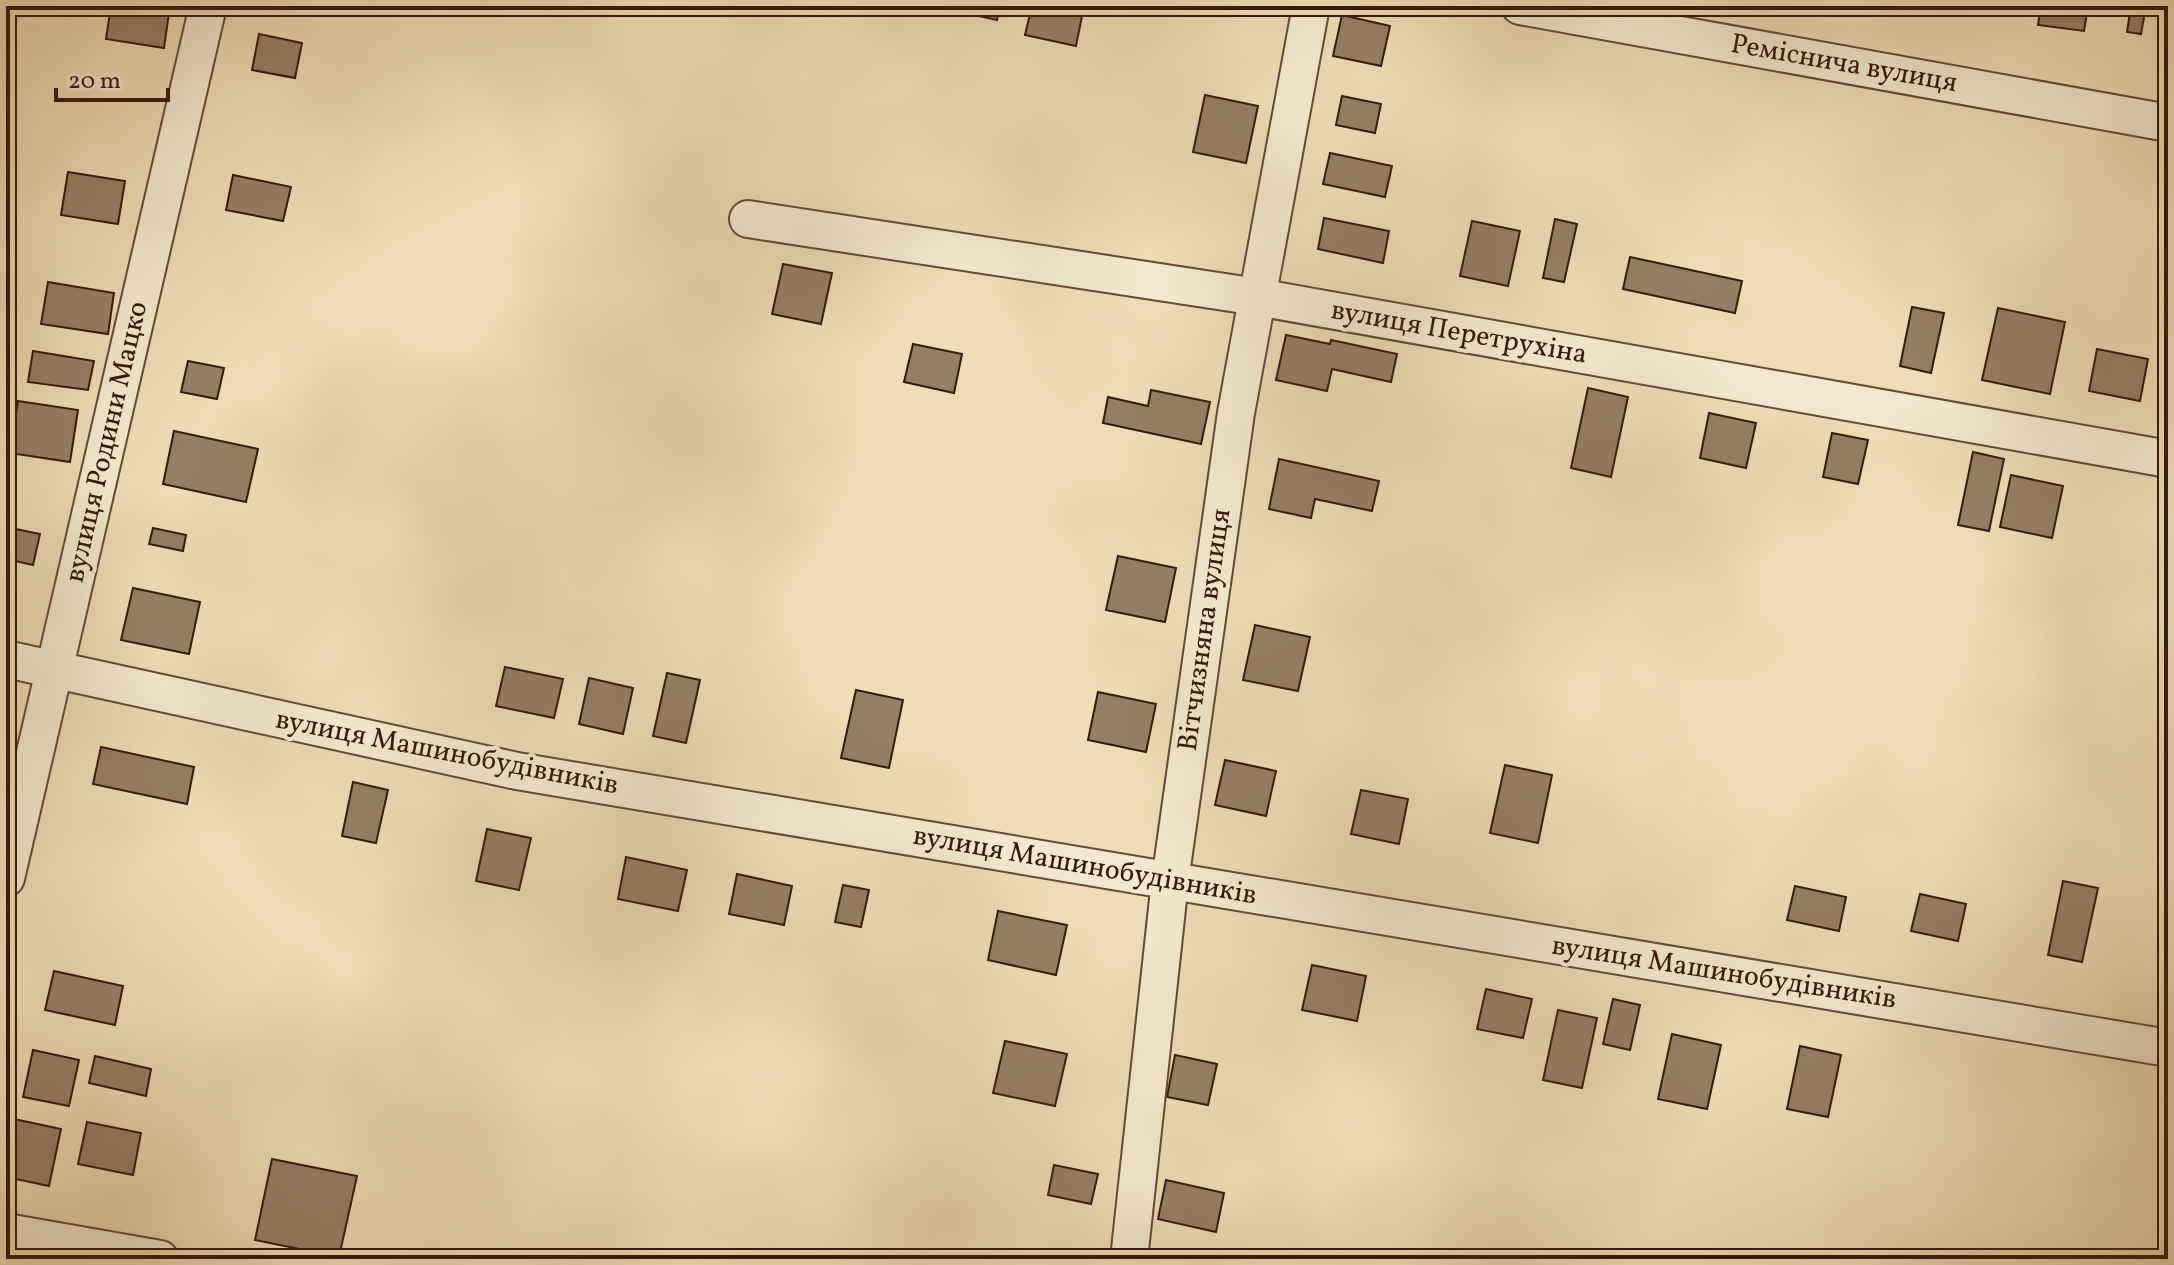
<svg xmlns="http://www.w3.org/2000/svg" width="2174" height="1265" font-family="Vollkorn,serif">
<rect width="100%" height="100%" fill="#eddcb5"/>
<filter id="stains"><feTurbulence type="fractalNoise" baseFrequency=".0025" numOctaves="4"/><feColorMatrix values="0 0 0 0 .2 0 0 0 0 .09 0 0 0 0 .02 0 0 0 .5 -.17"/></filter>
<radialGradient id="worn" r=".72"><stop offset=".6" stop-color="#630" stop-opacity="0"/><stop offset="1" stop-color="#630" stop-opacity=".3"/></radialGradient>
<path fill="#957e64" stroke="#35180c" stroke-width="2" d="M 111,6 L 170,6 L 164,48 L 106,39 Z
M 972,6 L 1000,6 L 997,20 L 970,14 Z
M 1032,6 L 1084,6 L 1076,46 L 1025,35 Z
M 2041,6 L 2088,6 L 2084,31 L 2038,25 Z
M 2131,6 L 2146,6 L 2141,34 L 2127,32 Z
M 1342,15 L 1390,26 L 1381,66 L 1333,56 Z
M 259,34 L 302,43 L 295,78 L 252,70 Z
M 1205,95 L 1258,106 L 1246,163 L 1193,152 Z
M 1342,96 L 1381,104 L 1375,133 L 1336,125 Z
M 1330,153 L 1392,166 L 1385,197 L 1323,184 Z
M 68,172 L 125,181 L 118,224 L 61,215 Z
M 233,175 L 291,187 L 283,221 L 226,210 Z
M 1324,218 L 1389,231 L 1383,263 L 1318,249 Z
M 1555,219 L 1577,224 L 1564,282 L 1543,278 Z
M 1472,221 L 1520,231 L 1508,286 L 1460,276 Z
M 1630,257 L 1742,281 L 1735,313 L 1623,289 Z
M 783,264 L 832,273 L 821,324 L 772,314 Z
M 48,282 L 114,293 L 108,334 L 41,324 Z
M 1912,307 L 1944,313 L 1931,373 L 1900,366 Z
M 1998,308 L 2065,322 L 2050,394 L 1982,380 Z
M 1286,335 L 1330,344 L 1331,340 L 1397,354 L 1391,382 L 1332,369 L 1327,391 L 1276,380 Z
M 913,344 L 962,354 L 954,393 L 904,382 Z
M 2097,349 L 2148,359 L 2140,401 L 2089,391 Z
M 33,351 L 94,361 L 88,390 L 28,382 Z
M 188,361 L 224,368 L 217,399 L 181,392 Z
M 1588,388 L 1628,397 L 1611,477 L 1571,468 Z
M 1151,390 L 1210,402 L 1201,444 L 1103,423 L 1108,397 L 1148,406 Z
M 18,401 L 78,410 L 70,462 L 10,453 Z
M 1709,413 L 1756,423 L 1746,468 L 1700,458 Z
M 174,431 L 258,449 L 246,502 L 163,484 Z
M 1832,433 L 1868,440 L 1858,484 L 1823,477 Z
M 1973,452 L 2004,459 L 1989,531 L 1958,525 Z
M 1279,459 L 1379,481 L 1372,511 L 1315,499 L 1311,518 L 1269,509 Z
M 2011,475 L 2063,486 L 2052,538 L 2000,527 Z
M 6,527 L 40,534 L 33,565 L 6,559 Z
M 153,528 L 186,535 L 183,551 L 149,544 Z
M 1118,556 L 1176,568 L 1165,622 L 1106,610 Z
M 133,588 L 200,602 L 189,654 L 121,640 Z
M 1255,625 L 1310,637 L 1298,691 L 1243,680 Z
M 505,667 L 563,679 L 554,718 L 496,706 Z
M 667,673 L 700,680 L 686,743 L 653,736 Z
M 589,678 L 633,688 L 623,734 L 579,724 Z
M 856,690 L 903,700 L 889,768 L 841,758 Z
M 1098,692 L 1156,704 L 1146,752 L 1088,740 Z
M 101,747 L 194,767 L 187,804 L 93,784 Z
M 1225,760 L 1276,771 L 1266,816 L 1215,805 Z
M 1505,765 L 1552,775 L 1538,843 L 1490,833 Z
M 353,782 L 388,790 L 376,843 L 342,836 Z
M 1361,790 L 1408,799 L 1399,844 L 1351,834 Z
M 487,829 L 531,838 L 519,890 L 476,881 Z
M 626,857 L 687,870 L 678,911 L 618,899 Z
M 737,874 L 792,886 L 784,925 L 729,914 Z
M 2063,881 L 2098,888 L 2082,962 L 2048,955 Z
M 843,885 L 869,890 L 861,927 L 835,922 Z
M 1795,886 L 1846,897 L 1839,931 L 1787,920 Z
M 1920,894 L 1966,904 L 1958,941 L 1911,931 Z
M 998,911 L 1067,925 L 1056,975 L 988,960 Z
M 1312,965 L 1366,976 L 1357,1021 L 1302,1010 Z
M 54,971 L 123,986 L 115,1025 L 45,1010 Z
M 1486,989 L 1532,999 L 1523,1038 L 1477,1029 Z
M 1613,999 L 1640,1005 L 1630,1050 L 1603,1044 Z
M 1558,1010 L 1597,1018 L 1582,1088 L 1543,1080 Z
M 1672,1034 L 1721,1045 L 1707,1109 L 1658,1099 Z
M 1005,1041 L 1067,1054 L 1055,1106 L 993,1093 Z
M 1800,1046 L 1841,1055 L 1828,1117 L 1787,1109 Z
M 33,1050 L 79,1060 L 69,1106 L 23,1097 Z
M 1175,1055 L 1217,1064 L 1208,1105 L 1167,1097 Z
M 95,1056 L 151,1069 L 146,1096 L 89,1083 Z
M 14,1119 L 61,1129 L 49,1186 L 6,1177 L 6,1159 Z
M 87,1122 L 141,1133 L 133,1175 L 78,1164 Z
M 272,1159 L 357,1176 L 339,1257 L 255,1240 Z
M 1054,1165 L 1098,1174 L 1091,1204 L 1048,1195 Z
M 1166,1180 L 1224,1193 L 1216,1232 L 1158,1219 Z"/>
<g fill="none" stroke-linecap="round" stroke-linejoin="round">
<defs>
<path id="minor" d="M 1520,6 L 2168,123
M 748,219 L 1257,297 L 2168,459
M 6,659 L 517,771 L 2168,1048
M 6,878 L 208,6
M 6,1232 L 160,1259
M 1129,1259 L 1170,881 L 1236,413 L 1311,6"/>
</defs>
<use href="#minor" stroke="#634936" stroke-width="40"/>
<use href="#minor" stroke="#f3e8cf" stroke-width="36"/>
</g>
<g text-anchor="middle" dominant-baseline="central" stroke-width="8" stroke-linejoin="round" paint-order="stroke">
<g font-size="28" fill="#35180c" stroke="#f3e8cf">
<text transform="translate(1844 64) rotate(10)">Реміснича вулиця</text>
<text transform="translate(1459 333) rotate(10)">вулиця Перетрухіна</text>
<text transform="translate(107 442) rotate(-77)">вулиця Родини Мацко</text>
<text transform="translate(1205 630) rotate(-82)">Вітчизняна вулиця</text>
<text transform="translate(447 753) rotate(11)">вулиця Машинобудівників</text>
<text transform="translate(1085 866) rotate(10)">вулиця Машинобудівників</text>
<text transform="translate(1724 973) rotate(9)">вулиця Машинобудівників</text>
</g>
</g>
<rect width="2174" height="1265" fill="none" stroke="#eddcb5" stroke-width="32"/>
<rect x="8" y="8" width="2158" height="1249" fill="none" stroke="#35180c" stroke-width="4"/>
<rect x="16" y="16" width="2142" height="1233" fill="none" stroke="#35180c" stroke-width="2"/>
<path d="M56 88v12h112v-12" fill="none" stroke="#35180c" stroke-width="4"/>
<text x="68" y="88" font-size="24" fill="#35180c" stroke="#f3e8cf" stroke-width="6" paint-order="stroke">20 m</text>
<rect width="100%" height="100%" filter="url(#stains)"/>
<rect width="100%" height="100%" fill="url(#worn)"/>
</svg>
